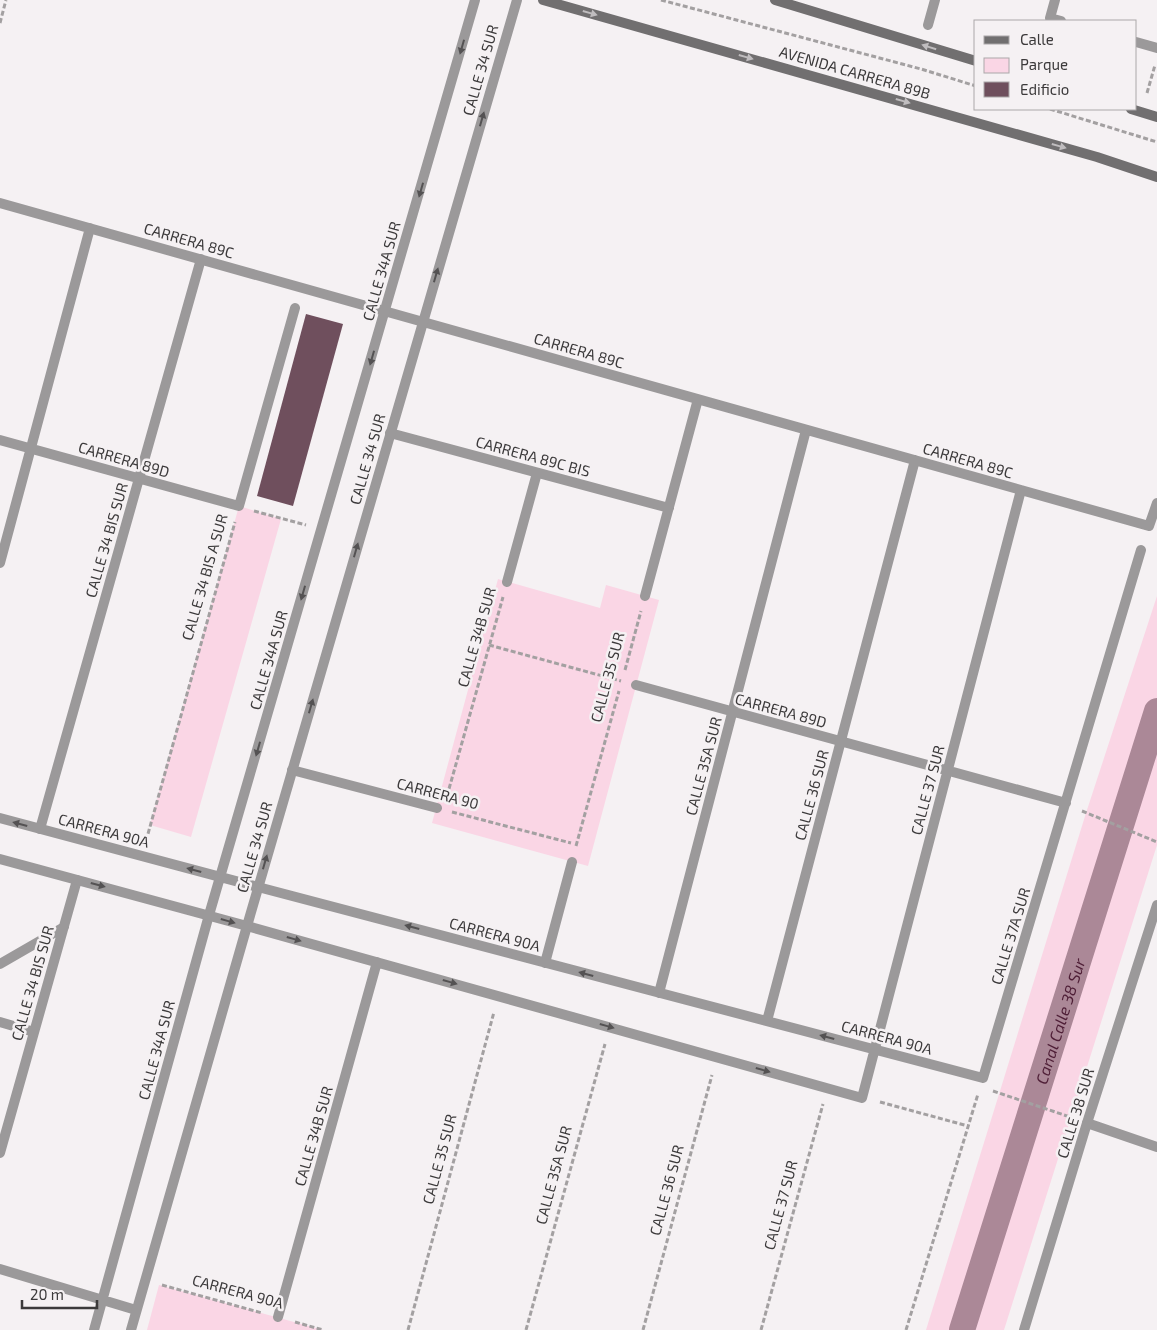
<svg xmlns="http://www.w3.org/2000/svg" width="1157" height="1330" font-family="'Exo 2',sans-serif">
<rect width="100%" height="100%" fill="#f5f1f3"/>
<path fill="#fad6e5" d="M 239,506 L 281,519 L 191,837 L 150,825 Z
M 498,579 L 600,608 L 606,585 L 659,600 L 588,866 L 432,823 Z
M 1157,596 L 1157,845 L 1004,1330 L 926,1330 L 1086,813 Z
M 159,1285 L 323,1330 L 147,1330 Z"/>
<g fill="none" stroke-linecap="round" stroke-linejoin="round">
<path stroke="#ab8897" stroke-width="26" id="s1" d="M 962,1330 L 1157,711"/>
</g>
<path fill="#6f4f5d" d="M 306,314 L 343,324 L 293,506 L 257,496 Z"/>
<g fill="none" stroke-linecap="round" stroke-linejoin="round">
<path stroke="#a3a0a1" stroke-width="3" stroke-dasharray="5 2.5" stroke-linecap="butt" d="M 661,0 L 921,69 L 976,86
M 0,23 L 6,0
M 1147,93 L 1155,65
M 1050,109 L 1157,142
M 254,511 L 306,525
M 489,645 L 621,681
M 625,670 L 641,611
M 447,796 L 503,597
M 1082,811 L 1157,842
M 452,812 L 571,843
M 146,841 L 235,522
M 576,846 L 619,691
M 993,1091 L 1070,1117
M 880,1102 L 968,1126
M 162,1285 L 262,1313
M 295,1322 L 323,1330
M 408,1330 L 494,1012
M 526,1330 L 605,1044
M 643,1330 L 712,1075
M 761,1330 L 823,1104
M 906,1330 L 978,1094"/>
<path stroke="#9b999a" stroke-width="10" d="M 1055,0 L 1050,18 L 1061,21
M 928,25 L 935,0
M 1136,42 L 1157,48
M 0,203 L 1149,526 L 1157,503
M 390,433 L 669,508
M 0,440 L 239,506 L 295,308
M 0,563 L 90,228
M 507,582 L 537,473
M 645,596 L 698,399
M 636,685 L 1066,803
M 292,770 L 437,808
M 40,829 L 201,259
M 258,887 L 983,1078 L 1141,550
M 247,926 L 862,1098 L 1021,490
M 545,963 L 572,862
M 0,964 L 64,927
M 659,993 L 806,430
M 767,1021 L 915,460
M 0,1022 L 34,1032
M 1087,1123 L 1157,1147
M 0,1153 L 77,880
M 0,1269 L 136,1310
M 278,1317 L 377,962
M 94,1330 L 209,915"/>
<path stroke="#9b999a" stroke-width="10" d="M 0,818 L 258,887
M 0,859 L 247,926
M 209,915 L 475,0
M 131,1330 L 247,926 L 517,0
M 1024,1330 L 1087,1123 L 1157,905"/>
<path stroke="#716f70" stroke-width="10" d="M 543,0 L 1097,157 L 1157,177
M 775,0 L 976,61
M 1131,109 L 1157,117"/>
</g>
<defs><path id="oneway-solid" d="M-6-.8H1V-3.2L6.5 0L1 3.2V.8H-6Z" transform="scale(1.25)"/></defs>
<g fill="#c0bdbf">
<use href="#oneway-solid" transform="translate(590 13) rotate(16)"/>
<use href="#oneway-solid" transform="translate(929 47) rotate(-163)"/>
<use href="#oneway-solid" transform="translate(746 57) rotate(16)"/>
<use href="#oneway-solid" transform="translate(903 101) rotate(16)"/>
<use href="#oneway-solid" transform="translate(1059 146) rotate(16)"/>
</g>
<g fill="#545253">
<use href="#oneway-solid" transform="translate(462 47) rotate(106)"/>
<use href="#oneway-solid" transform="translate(482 119) rotate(-74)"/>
<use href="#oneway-solid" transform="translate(421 190) rotate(106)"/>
<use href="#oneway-solid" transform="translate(436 275) rotate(-74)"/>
<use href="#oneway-solid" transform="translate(372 358) rotate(106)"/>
<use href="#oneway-solid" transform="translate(356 550) rotate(-74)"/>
<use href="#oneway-solid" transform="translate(303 593) rotate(106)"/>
<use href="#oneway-solid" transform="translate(311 706) rotate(-74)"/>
<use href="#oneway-solid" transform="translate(258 749) rotate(106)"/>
<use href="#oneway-solid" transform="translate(20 824) rotate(-165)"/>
<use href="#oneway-solid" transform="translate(265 862) rotate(-74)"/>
<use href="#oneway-solid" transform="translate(194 870) rotate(-165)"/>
<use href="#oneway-solid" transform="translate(98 885) rotate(15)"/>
<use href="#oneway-solid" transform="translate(228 921) rotate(16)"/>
<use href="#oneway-solid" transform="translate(412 927) rotate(-165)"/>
<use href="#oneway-solid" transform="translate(294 939) rotate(16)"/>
<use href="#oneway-solid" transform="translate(586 974) rotate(-165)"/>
<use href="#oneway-solid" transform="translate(450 982) rotate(16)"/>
<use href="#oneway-solid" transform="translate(607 1026) rotate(16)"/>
<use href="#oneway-solid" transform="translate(827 1037) rotate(-165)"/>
<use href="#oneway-solid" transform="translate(763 1070) rotate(16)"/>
</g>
<g text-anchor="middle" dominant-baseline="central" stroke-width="5" stroke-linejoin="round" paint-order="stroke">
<g font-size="15" fill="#3c3a3b" stroke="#f5f1f3">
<text transform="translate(480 70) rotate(-74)">CALLE 34 SUR</text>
<text transform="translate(855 72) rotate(16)">AVENIDA CARRERA 89B</text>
<text transform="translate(189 240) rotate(16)">CARRERA 89C</text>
<text transform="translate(381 271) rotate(-74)">CALLE 34A SUR</text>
<text transform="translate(579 350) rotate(16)">CARRERA 89C</text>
<text transform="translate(533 456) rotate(15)">CARRERA 89C BIS</text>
<text transform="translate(124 459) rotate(16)">CARRERA 89D</text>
<text transform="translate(367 459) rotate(-74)">CALLE 34 SUR</text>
<text transform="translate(968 460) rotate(16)">CARRERA 89C</text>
<text transform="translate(106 540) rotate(-74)">CALLE 34 BIS SUR</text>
<text transform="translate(204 577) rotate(-74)">CALLE 34 BIS A SUR</text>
<text transform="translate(476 637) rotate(-74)">CALLE 34B SUR</text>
<text transform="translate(268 660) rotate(-74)">CALLE 34A SUR</text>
<text transform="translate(607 677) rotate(-75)">CALLE 35 SUR</text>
<text transform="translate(781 710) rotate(15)">CARRERA 89D</text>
<text transform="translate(703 766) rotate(-75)">CALLE 35A SUR</text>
<text transform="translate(927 790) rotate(-75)">CALLE 37 SUR</text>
<text transform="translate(438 793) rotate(15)">CARRERA 90</text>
<text transform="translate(811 795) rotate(-75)">CALLE 36 SUR</text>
<text transform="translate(104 830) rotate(15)">CARRERA 90A</text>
<text transform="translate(254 847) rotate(-74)">CALLE 34 SUR</text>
<text transform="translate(495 934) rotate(15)">CARRERA 90A</text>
<text transform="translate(1010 936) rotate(-73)">CALLE 37A SUR</text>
<text transform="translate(32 983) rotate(-74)">CALLE 34 BIS SUR</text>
<text transform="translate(887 1037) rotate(15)">CARRERA 90A</text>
<text transform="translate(156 1050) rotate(-75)">CALLE 34A SUR</text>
<text transform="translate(1075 1113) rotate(-73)">CALLE 38 SUR</text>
<text transform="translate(313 1136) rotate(-74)">CALLE 34B SUR</text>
<text transform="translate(439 1159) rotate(-75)">CALLE 35 SUR</text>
<text transform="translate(553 1175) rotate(-75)">CALLE 35A SUR</text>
<text transform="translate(666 1190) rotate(-75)">CALLE 36 SUR</text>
<text transform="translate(780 1205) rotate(-75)">CALLE 37 SUR</text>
<text transform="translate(238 1291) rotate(15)">CARRERA 90A</text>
</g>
<g font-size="16" font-style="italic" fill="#4f1f37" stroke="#f5f1f3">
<text stroke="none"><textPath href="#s1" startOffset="324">Canal Calle 38 Sur</textPath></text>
</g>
</g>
<rect x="974" y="20" width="162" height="90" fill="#f5f1f3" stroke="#aba8a9"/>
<rect x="984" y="36" width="25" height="8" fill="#716f70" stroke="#aba8a9"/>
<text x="1020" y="45" font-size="15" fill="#3c3a3b">Calle</text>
<rect x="984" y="58" width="25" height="15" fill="#fad6e5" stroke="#aba8a9"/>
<text x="1020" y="70" font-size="15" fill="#3c3a3b">Parque</text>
<rect x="984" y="82" width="25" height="15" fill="#6f4f5d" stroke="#aba8a9"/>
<text x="1020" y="95" font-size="15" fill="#3c3a3b">Edificio</text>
<path d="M22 1300v8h75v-8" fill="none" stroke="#3c3a3b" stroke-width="2.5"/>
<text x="30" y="1300" font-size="15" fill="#3c3a3b" stroke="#f5f1f3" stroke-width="4" paint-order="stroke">20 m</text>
</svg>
